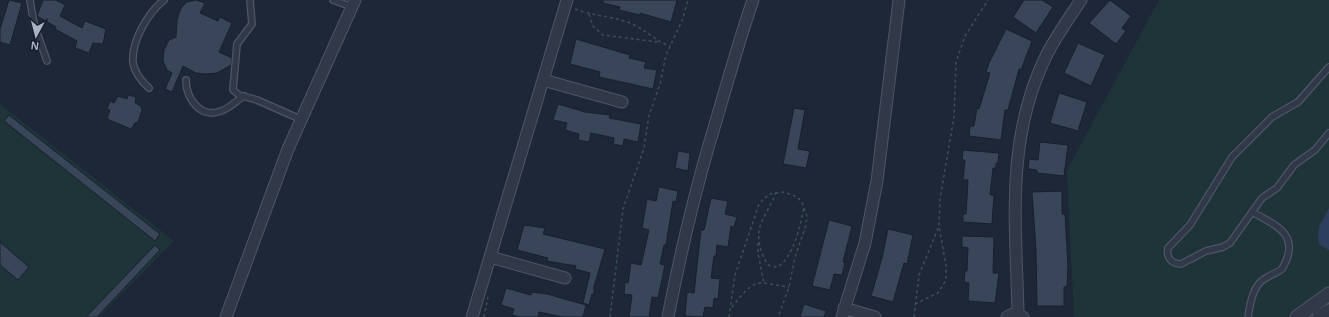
<svg xmlns="http://www.w3.org/2000/svg" width="1329" height="317" font-family="Helvetica,sans-serif">
<rect width="100%" height="100%" fill="#1d2737"/>
<path fill="#1f3438" d="M 1159,0 L 1329,0 L 1329,317 L 1074,317 L 1067,170 Z
M 0,104 L 174,241 L 99,317 L 0,317 Z"/>
<path fill="#2d3f5e" d="M 1329,208 L 1329,250 L 1320,245 L 1318,240 L 1319,227 Z"/>
<path fill="#394558" stroke="#18202e" d="M 9,0 L 22,3 L 10,45 L 0,42 L 0,29 Z
M 43,0 L 56,0 L 65,5 L 60,16 L 82,28 L 85,21 L 106,29 L 103,44 L 93,43 L 89,53 L 75,48 L 77,41 L 55,29 L 56,27 L 37,16 Z
M 196,0 L 205,3 L 200,13 L 218,21 L 220,17 L 232,23 L 219,52 L 232,58 L 231,65 L 217,73 L 205,74 L 196,73 L 183,66 L 172,92 L 165,89 L 172,73 L 167,70 L 163,61 L 164,50 L 169,40 L 176,37 L 177,20 L 181,8 L 187,2 Z
M 603,0 L 677,0 L 671,22 L 640,13 L 640,15 L 619,10 L 620,7 L 603,3 Z
M 1024,0 L 1042,0 L 1053,7 L 1036,33 L 1013,17 Z
M 1110,0 L 1131,16 L 1122,28 L 1126,31 L 1116,44 L 1089,23 Z
M 1006,29 L 1032,41 L 1021,70 L 1019,69 L 1008,110 L 1005,110 L 1001,140 L 969,136 L 970,126 L 974,126 L 977,108 L 979,109 L 990,73 L 986,72 L 989,63 Z
M 576,39 L 630,55 L 629,58 L 646,62 L 644,68 L 657,70 L 653,89 L 599,77 L 600,72 L 570,64 Z
M 1078,43 L 1105,55 L 1091,86 L 1064,73 Z
M 1059,93 L 1087,102 L 1078,131 L 1050,123 Z
M 128,95 L 136,97 L 135,103 L 141,106 L 142,110 L 138,122 L 135,123 L 131,129 L 107,119 L 110,110 L 107,109 L 110,101 L 114,103 L 118,96 L 127,99 Z
M 558,104 L 585,112 L 610,115 L 609,118 L 641,124 L 638,142 L 624,139 L 623,146 L 613,144 L 614,138 L 591,133 L 589,142 L 578,140 L 579,134 L 565,130 L 567,123 L 553,120 Z
M 794,108 L 805,110 L 798,149 L 810,151 L 806,168 L 783,164 Z
M 9,115 L 160,234 L 155,241 L 4,121 Z
M 1040,142 L 1068,145 L 1064,176 L 1037,173 L 1037,170 L 1028,169 L 1029,159 L 1038,160 Z
M 963,150 L 999,153 L 998,163 L 996,163 L 996,168 L 993,168 L 990,195 L 994,195 L 992,224 L 963,222 L 963,214 L 966,214 L 968,180 L 963,180 L 965,160 L 962,160 Z
M 678,151 L 690,153 L 688,171 L 675,168 Z
M 659,187 L 678,191 L 676,202 L 673,201 L 666,245 L 664,245 L 660,264 L 665,265 L 658,298 L 652,297 L 649,317 L 629,317 L 632,295 L 624,294 L 625,282 L 628,283 L 631,263 L 641,265 L 649,230 L 642,228 L 647,199 L 656,201 Z
M 1062,191 L 1062,214 L 1065,214 L 1068,265 L 1067,287 L 1064,287 L 1064,306 L 1037,306 L 1036,250 L 1032,192 Z
M 711,198 L 728,201 L 725,214 L 737,217 L 734,227 L 731,226 L 728,247 L 717,245 L 716,256 L 714,256 L 711,278 L 720,279 L 718,299 L 714,298 L 713,308 L 705,307 L 703,317 L 685,316 L 687,292 L 694,293 L 701,230 L 704,230 Z
M 829,220 L 852,226 L 843,262 L 845,263 L 842,275 L 834,274 L 830,290 L 812,286 Z
M 524,225 L 545,228 L 543,234 L 605,249 L 594,287 L 594,295 L 592,294 L 589,305 L 583,303 L 590,273 L 575,269 L 576,266 L 547,261 L 548,258 L 517,250 Z
M 888,229 L 913,235 L 907,264 L 904,263 L 893,302 L 871,296 L 882,258 Z
M 962,236 L 994,237 L 993,273 L 999,273 L 995,303 L 968,301 L 969,283 L 964,282 L 965,271 L 967,271 L 968,248 L 962,247 Z
M 0,242 L 29,267 L 18,280 L 0,265 Z
M 155,245 L 160,250 L 97,317 L 86,317 Z
M 506,288 L 531,295 L 532,292 L 547,294 L 586,305 L 583,317 L 563,317 L 539,312 L 538,317 L 520,317 L 512,315 L 514,309 L 501,305 Z
M 804,304 L 826,311 L 824,317 L 800,317 Z"/>
<g fill="none" stroke-linecap="round" stroke-linejoin="round">
<defs>
<path id="service" d="M 30,0 L 34,24 L 47,61
M 250,0 L 252,24 L 237,44 L 233,90 L 239,95 L 257,100 L 300,119
M 333,0 L 352,7
M 1329,67 L 1298,102 L 1272,117 L 1232,157 L 1190,225 L 1168,248 C 1166,257 1171,264 1181,264 L 1206,251 L 1223,247 L 1230,243 L 1262,198 L 1277,188 L 1294,165 L 1315,150 L 1329,133
M 186,80 C 186,98 200,119 221,111 C 230,108 237,100 244,96
M 149,88 C 141,81 135,73 133,63 C 131,41 148,13 164,0
M 1248,317 C 1250,304 1253,284 1266,278 C 1272,274 1277,273 1282,269 C 1302,235 1277,226 1252,212"/>
<path id="minor" d="M 543,80 L 622,102
M 490,257 L 565,278
M 844,308 L 875,317
M 1018,313 C 1016,223 1005,138 1047,54 C 1057,35 1069,18 1081,0
M 226,317 L 288,149 L 355,0
M 472,317 L 567,0
M 668,317 C 679,260 692,204 708,148 C 723,99 736,49 753,0
M 842,317 L 865,243 L 877,181 L 899,0
M 1007,317 L 1015,313 L 1023,317"/>
<path id="tertiary" d="M 1297,317 L 1329,294
M 1319,317 L 1329,311"/>
</defs>
<use href="#service" stroke="#4e5666" stroke-width="8"/>
<use href="#minor" stroke="#4e5666" stroke-width="13"/>
<use href="#tertiary" stroke="#4e5666" stroke-width="15"/>
<path stroke="#3a5053" stroke-width="1.5" stroke-dasharray="3 3" stroke-linecap="butt" d="M 575,9 C 593,16 612,16 630,23 C 645,29 655,41 670,46
M 589,14 L 593,26 L 603,35 L 658,42
M 776,192 C 767,218 752,224 762,253 C 764,258 765,262 770,266 L 777,267 C 793,260 801,223 804,207
M 758,243 L 758,253 L 764,283
M 915,304 L 938,293 L 946,280 L 946,265 L 939,226 L 940,199 L 954,117 L 956,62 L 965,36 L 988,0
M 732,307 C 740,298 750,281 764,283 C 772,284 780,286 789,287
M 484,317 L 488,297
M 610,317 L 623,209 L 644,148 L 649,115 L 660,84 L 666,55 L 682,21 L 688,0
M 729,317 L 735,275 L 759,204 L 769,194 L 784,192 L 797,197 L 802,202 L 807,216 L 806,225 L 795,257 L 789,287 L 778,317
M 914,317 L 919,275 L 939,226"/>
<use href="#service" stroke="#313948" stroke-width="5.5"/>
<use href="#minor" stroke="#313948" stroke-width="11"/>
<use href="#tertiary" stroke="#313948" stroke-width="13"/>
</g>
<g transform="translate(36 36) rotate(187)" stroke="#171e2c" stroke-width="3" paint-order="stroke">
<path d="M0-3L7 15L0 10L-7 15Z" fill="#aab3c5"/>
<text y="-6" font-size="11" font-weight="bold" text-anchor="middle" fill="#aab3c5">N</text>
</g>
</svg>
